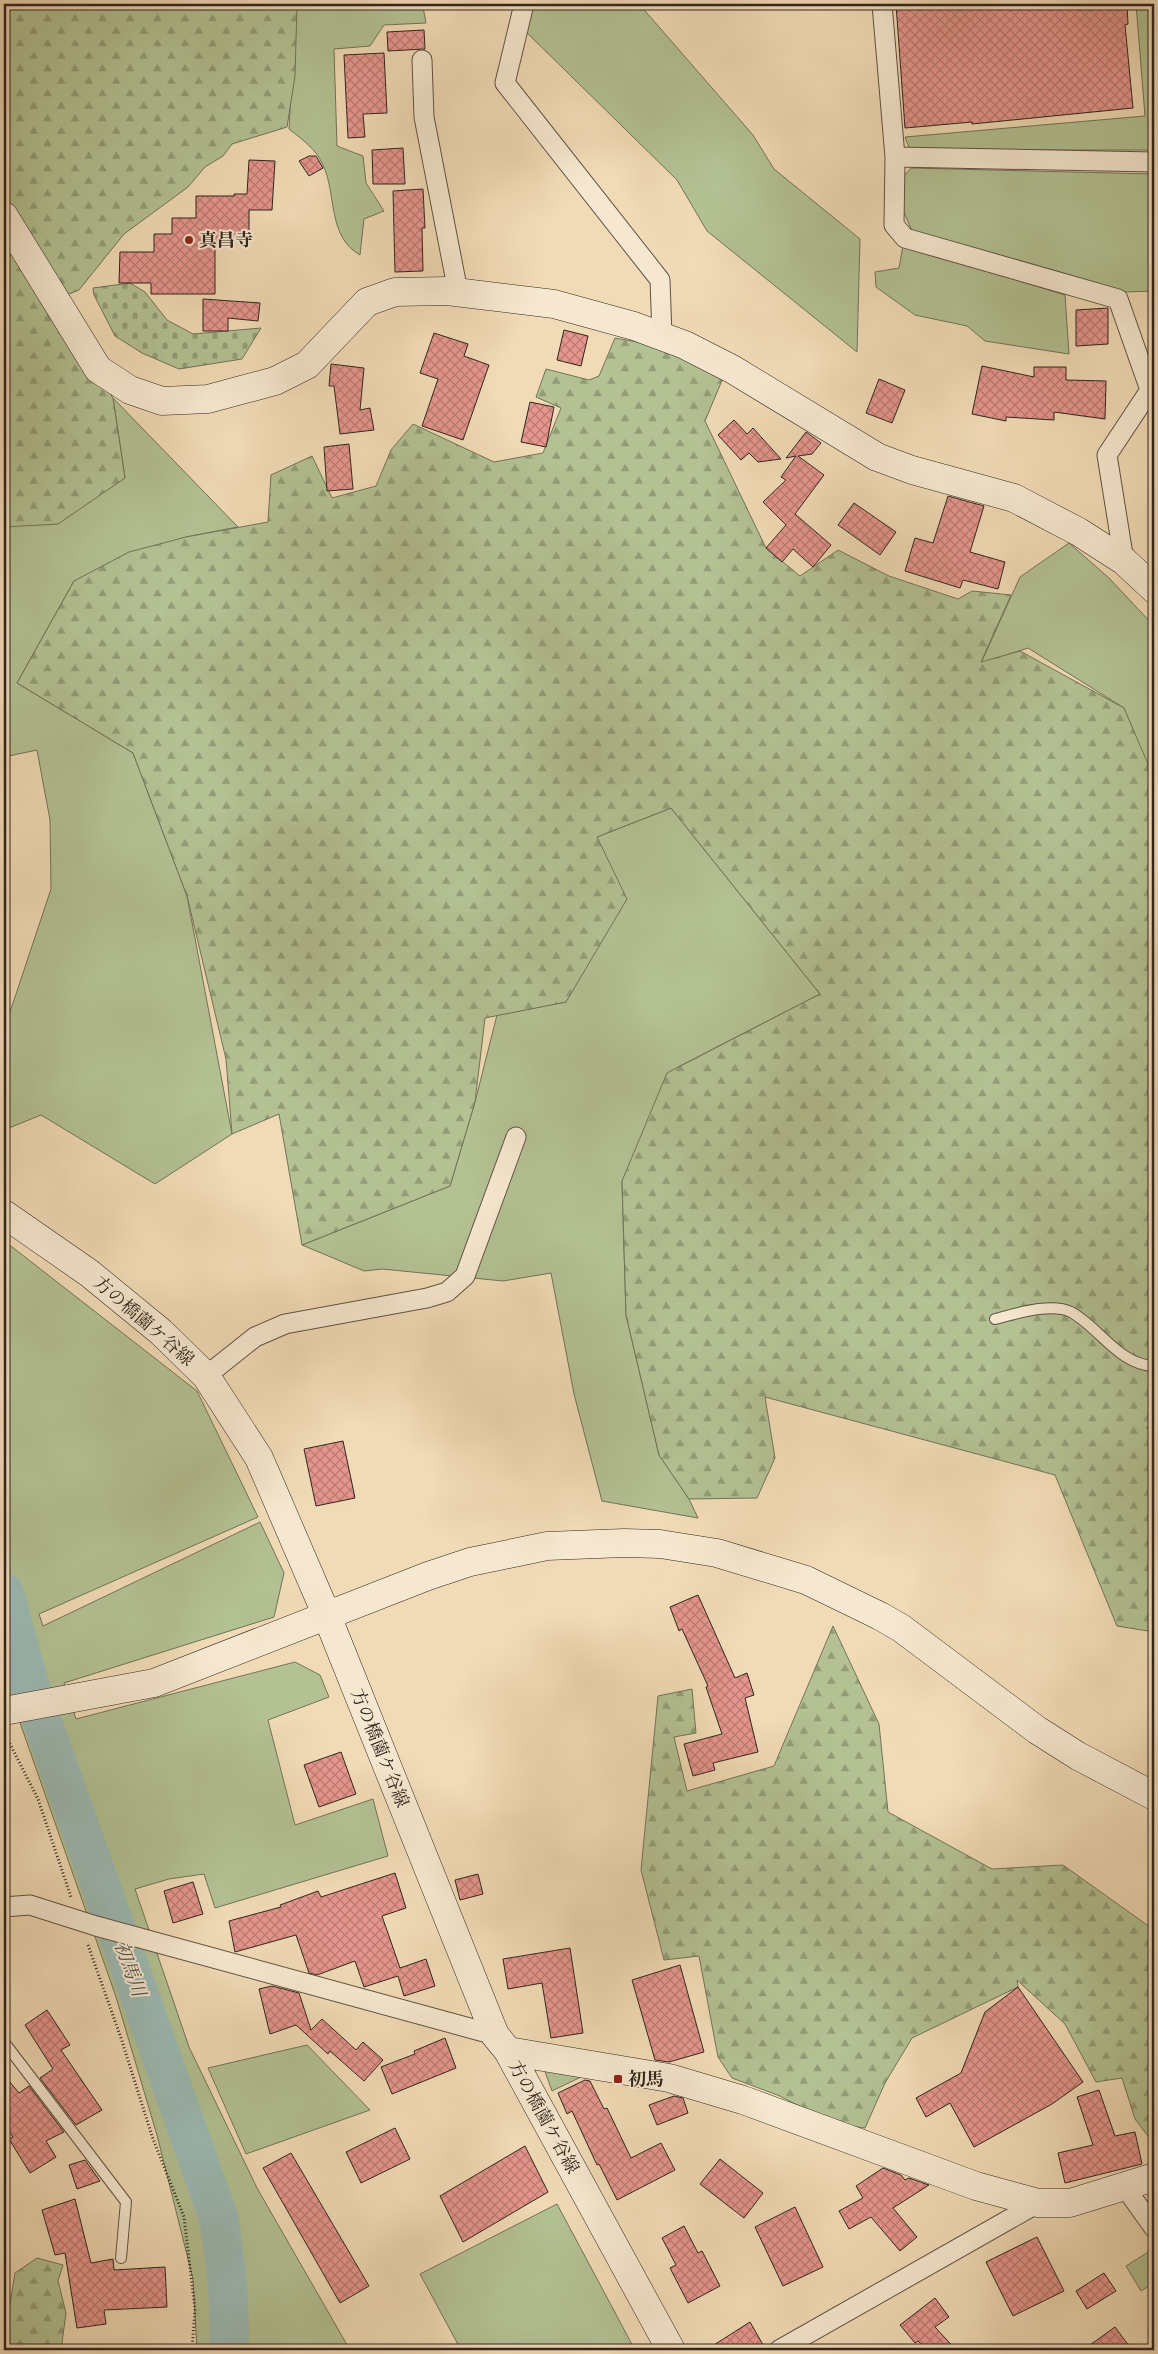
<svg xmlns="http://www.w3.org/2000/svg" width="1158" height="2354" font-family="Alegreya,'Noto Serif JP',serif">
<defs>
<pattern id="forest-firs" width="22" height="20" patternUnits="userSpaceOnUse" patternTransform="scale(1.25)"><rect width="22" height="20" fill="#b3c193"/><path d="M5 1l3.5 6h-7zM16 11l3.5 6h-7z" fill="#929d77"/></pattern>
<pattern id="cemetery-stones" width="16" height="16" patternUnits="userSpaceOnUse" patternTransform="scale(1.25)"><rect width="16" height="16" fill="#b3c193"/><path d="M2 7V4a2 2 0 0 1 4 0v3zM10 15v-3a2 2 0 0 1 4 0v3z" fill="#929d77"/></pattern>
<pattern id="building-cross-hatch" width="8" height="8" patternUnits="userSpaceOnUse" patternTransform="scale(1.25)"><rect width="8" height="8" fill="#e6968d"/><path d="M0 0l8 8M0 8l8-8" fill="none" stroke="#bb7a73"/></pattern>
</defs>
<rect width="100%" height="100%" fill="#f1dbb6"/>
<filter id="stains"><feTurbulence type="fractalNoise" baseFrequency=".004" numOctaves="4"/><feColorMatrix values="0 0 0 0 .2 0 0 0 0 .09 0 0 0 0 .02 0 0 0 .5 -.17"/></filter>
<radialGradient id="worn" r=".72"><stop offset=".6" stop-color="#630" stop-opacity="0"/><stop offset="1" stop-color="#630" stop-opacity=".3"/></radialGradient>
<path fill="#b3c193" stroke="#727358" d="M 296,4 L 419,4 L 423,7 L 426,23 L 384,25 L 370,46 L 334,49 L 337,146 L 363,156 L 366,183 L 384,211 L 364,219 L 360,255 C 327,236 337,195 323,165 C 316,149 303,140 289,129 Z
M 530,4 L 639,4 L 753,135 L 774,169 L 860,239 L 857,352 L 707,231 L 677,180 L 518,24 Z
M 1136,4 L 1154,4 L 1154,150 L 910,150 L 905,137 L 1145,116 Z
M 911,168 L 1154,174 L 1154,291 L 1124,292 L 913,233 L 903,210 L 902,178 Z
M 903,245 L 1065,295 L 1069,354 L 985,341 L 967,326 L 915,315 L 876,287 L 875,272 L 899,268 Z
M 113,398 L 238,527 L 186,537 L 74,581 L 17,683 L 133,753 L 187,896 L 232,1134 L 155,1184 L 41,1115 L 4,1130 L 4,1013 L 8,1018 L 51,889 L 50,820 L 37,750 L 4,757 L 4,527 L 125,478 Z
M 1069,543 L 1109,578 L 1154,626 L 1154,776 L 1151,775 L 1124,708 L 1028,648 L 981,663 L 1020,577 Z
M 671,808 L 820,994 L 678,1067 L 622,1181 L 626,1315 L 659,1455 L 689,1499 L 698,1518 L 602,1501 L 574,1394 L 551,1273 L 503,1281 L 382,1269 L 364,1271 L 302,1245 L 450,1186 L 475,1102 L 497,1015 L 566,1002 L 597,837 Z
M 7,1243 L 197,1391 L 258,1517 L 39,1614 L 43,1626 L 260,1522 L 284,1573 L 274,1617 L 64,1683 L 76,1719 L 295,1662 L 320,1675 L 329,1697 L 268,1720 L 295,1825 L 373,1799 L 388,1856 L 215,1908 L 204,1874 L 169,1879 L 135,1889 L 189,2047 L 257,2188 L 350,2350 L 197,2350 L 193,2279 L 157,2135 L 116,1997 L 4,1677 L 4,1247 Z
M 307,2045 L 370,2110 L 246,2154 L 208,2068 Z
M 543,2066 L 583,2076 L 552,2091 Z
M 557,2204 L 635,2350 L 461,2350 L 420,2274 Z
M 1150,2251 L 1154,2258 L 1154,2283 L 1141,2291 L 1126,2266 Z"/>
<path fill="url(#forest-firs)" stroke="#727358" d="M 4,4 L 297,4 L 295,76 L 287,127 L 232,144 L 223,156 L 205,167 L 188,187 L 124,234 L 79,290 L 51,301 L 56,302 L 113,398 L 125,478 L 58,524 L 4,527 Z
M 615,338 L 666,347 L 723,378 L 705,421 L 766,548 L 800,576 L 838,550 L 889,576 L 958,599 L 972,591 L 1011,595 L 981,662 L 1020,651 L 1124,708 L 1154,778 L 1154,1420 L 1146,1428 L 1154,1428 L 1154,1632 L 1117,1626 L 1055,1475 L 765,1397 L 775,1458 L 757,1498 L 689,1499 L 659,1455 L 626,1315 L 622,1181 L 667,1073 L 820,994 L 671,808 L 597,837 L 627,899 L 566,1002 L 485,1018 L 475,1102 L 450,1186 L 302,1245 L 279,1114 L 232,1134 L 226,1059 L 187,896 L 133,753 L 17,683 L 74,581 L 129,552 L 186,537 L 268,522 L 271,475 L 312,456 L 332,498 L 376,486 L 391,450 L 413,424 L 494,462 L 543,453 L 561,408 L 536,397 L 546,369 L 589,380 L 599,376 Z
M 833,1626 L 879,1724 L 888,1812 L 992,1869 L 1063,1865 L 1154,1930 L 1154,2144 L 1135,2119 L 1122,2078 L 1096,2082 L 1065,2024 L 1017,1980 L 1018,1987 L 912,2038 L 885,2083 L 865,2128 L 833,2124 L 780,2096 L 732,2078 L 718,2057 L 699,1956 L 664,1960 L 641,1870 L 658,1696 L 692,1689 L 696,1733 L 674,1737 L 687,1791 L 774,1766 Z
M 37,2258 L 63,2265 L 58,2281 L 66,2313 L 61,2350 L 8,2350 L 7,2322 L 15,2273 Z"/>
<path fill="url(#cemetery-stones)" stroke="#727358" d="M 130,283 L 145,292 L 167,320 L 193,334 L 261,328 L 242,359 L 179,369 L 142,353 L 115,336 L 94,295 L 93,288 Z"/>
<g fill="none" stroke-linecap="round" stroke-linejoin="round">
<path stroke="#9cbab4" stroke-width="39" d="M 4,1592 L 30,1686 L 219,2219 C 226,2263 231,2305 229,2350"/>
</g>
<path fill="url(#building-cross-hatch)" stroke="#30251e" d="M 896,4 L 1127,4 L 1128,24 L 1125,25 L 1133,108 L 972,124 L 972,122 L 905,128 Z
M 424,30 L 425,49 L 388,51 L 387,32 Z
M 384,53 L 387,113 L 363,114 L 365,137 L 348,138 L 344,55 Z
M 403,148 L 405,184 L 373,184 L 372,150 Z
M 309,156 L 316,156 L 323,168 L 309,176 L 299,161 Z
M 249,160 L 275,161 L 272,210 L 249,210 L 249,239 L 223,240 L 223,246 L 215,246 L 215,294 L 151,294 L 151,283 L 119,283 L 120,252 L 154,252 L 154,234 L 172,234 L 172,218 L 196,218 L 196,196 L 234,196 L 234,194 L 247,194 Z
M 423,189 L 425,228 L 422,228 L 423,271 L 395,272 L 393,191 Z
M 203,299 L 260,303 L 258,321 L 228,318 L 228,331 L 203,331 Z
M 1108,308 L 1108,344 L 1076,346 L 1076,310 Z
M 564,330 L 588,336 L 581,366 L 557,360 Z
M 434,333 L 468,344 L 464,356 L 489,365 L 463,440 L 422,426 L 438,379 L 420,373 Z
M 331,364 L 364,368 L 360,410 L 370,408 L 374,430 L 340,434 L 334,386 L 329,386 Z
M 982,366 L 1034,377 L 1034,367 L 1066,367 L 1066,380 L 1106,381 L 1105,419 L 1054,412 L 1054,420 L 1006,417 L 1006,421 L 972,414 Z
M 879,379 L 905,390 L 892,423 L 866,413 Z
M 530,402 L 554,407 L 546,447 L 521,442 Z
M 734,420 L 747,434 L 753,428 L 781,459 L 758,462 L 749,453 L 741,460 L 718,435 Z
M 806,432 L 821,443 L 812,454 L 798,456 L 824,475 L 795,514 L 831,545 L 813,567 L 793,549 L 782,562 L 766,548 L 786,525 L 763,502 L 786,480 L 781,477 L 796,456 L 786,458 Z
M 349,444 L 353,489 L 327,491 L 324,447 Z
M 948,496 L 984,506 L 970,552 L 1005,562 L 998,589 L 963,580 L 960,588 L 905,571 L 915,538 L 933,543 Z
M 854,503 L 896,532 L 880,555 L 838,525 Z
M 343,1441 L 355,1498 L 316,1506 L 304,1449 Z
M 698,1595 L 735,1678 L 747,1673 L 754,1695 L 745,1698 L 758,1752 L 713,1763 L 715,1770 L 693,1776 L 684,1744 L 722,1734 L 706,1687 L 708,1686 L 682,1629 L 679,1631 L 670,1607 Z
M 341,1752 L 356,1794 L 319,1807 L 304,1765 Z
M 395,1873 L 406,1908 L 382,1916 L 400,1968 L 426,1959 L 435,1986 L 404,1996 L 398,1976 L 364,1987 L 355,1961 L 317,1975 L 309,1973 L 296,1935 L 235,1952 L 229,1921 L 281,1907 L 280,1905 L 318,1891 L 321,1897 Z
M 478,1874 L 483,1894 L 460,1900 L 455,1880 Z
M 193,1882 L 203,1914 L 173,1923 L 164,1891 Z
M 570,1948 L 583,2033 L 551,2038 L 542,1983 L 508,1989 L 503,1959 Z
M 680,1965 L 704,2052 L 669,2062 L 655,2060 L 632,1980 Z
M 272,1986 L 299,1993 L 311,2030 L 322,2019 L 356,2050 L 363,2042 L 383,2060 L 364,2081 L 330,2051 L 328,2054 L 296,2025 L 270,2034 L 259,1989 Z
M 1018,1987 L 1083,2082 L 1052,2104 L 974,2147 L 950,2103 L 926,2117 L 916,2098 L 961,2073 L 985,2012 Z
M 47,2010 L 70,2045 L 61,2050 L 102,2110 L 76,2125 L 40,2078 L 53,2069 L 25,2025 Z
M 445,2038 L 456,2068 L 392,2094 L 381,2067 L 415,2054 L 414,2051 Z
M 4,2075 L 19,2093 L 29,2086 L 64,2132 L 46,2141 L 56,2157 L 30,2173 L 9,2139 L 13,2137 L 4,2124 Z
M 585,2080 L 590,2081 L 604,2109 L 607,2108 L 631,2158 L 661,2143 L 675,2170 L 617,2200 L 599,2164 L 597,2165 L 572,2111 L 567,2114 L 558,2093 Z
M 1099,2090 L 1115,2136 L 1135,2132 L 1142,2164 L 1065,2183 L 1058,2153 L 1093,2145 L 1077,2097 Z
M 674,2096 L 683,2098 L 688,2113 L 657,2125 L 649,2105 Z
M 395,2128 L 410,2159 L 361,2183 L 346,2152 Z
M 525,2146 L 548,2192 L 463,2242 L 440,2196 Z
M 291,2153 L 369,2286 L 340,2303 L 263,2168 Z
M 720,2159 L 763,2193 L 744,2218 L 700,2184 Z
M 85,2160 L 100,2181 L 77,2189 L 69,2165 Z
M 883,2168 L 901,2175 L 905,2180 L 909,2178 L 929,2185 L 893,2208 L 917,2237 L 900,2251 L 871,2217 L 849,2229 L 839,2211 L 863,2198 L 856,2186 Z
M 75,2199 L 91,2263 L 113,2259 L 114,2270 L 165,2267 L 167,2307 L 104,2310 L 106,2324 L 77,2328 L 65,2253 L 55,2255 L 42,2210 Z
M 795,2207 L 823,2267 L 783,2286 L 755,2227 Z
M 684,2226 L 698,2253 L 702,2251 L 720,2286 L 688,2303 L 670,2268 L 676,2265 L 662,2238 Z
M 1037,2237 L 1064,2291 L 1013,2316 L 986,2262 Z
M 1104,2273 L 1116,2291 L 1087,2309 L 1076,2291 Z
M 935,2298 L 949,2317 L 935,2327 L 956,2350 L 927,2350 L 918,2341 L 915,2343 L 900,2325 Z
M 750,2322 L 766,2350 L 706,2350 Z
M 1115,2327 L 1132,2350 L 1083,2350 Z"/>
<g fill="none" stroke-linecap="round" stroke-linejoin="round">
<defs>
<path id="lane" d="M 995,1319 C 1015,1314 1051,1302 1071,1312 C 1099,1327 1119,1365 1154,1366
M 4,2042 L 126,2202 L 121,2258"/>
<path id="street" d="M 524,4 L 505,83 L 660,280 L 662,336
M 882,4 L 895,157 L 894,225 L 905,238 L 1118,299 L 1150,390 L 1107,455 L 1124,561
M 422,60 L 424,117 L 458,292
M 895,157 L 1154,162
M 206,1376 L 255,1337 L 285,1324 L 427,1298 L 447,1292 L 465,1276 L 516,1137
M 4,1907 L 30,1905 L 96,1926 L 495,2035
M 1124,2186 L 1154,2228
M 779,2350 L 1038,2203"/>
<path id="secondary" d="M 4,216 L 98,369 L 130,390 L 162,401 L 208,399 L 275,381 L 307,365 L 367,302 L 395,292 L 447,291 L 554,304 L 634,326 L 685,345 L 732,369 L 877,457 L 912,470 L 1014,498 L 1079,532 L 1124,561 L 1154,589
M 4,1214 L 89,1273 L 161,1332 L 206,1376 L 259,1458 L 327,1616 L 495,2035 L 508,2051 L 671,2350
M 4,1711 L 154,1683 L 428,1576 L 470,1562 L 547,1546 L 624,1543 L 660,1544 L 717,1553 L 806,1580 L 880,1616 L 901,1628 L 1037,1730 L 1078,1756 L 1154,1796
M 508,2051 L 669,2078 L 743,2100 L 976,2186 L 1038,2203 L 1070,2203 L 1154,2177"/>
</defs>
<use href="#lane" stroke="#605244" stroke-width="12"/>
<use href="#street" stroke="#605244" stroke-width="21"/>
<use href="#secondary" stroke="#30251e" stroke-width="29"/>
<path stroke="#30251e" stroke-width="3" stroke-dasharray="1 2.5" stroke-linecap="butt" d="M 5,1734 L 38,1799 L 71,1897
M 88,1945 L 121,2038 L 152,2136 L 184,2217 L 195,2309 L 192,2350"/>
<use href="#lane" stroke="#f6e8d0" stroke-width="10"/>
<use href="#street" stroke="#f6e8d0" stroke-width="19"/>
<use href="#secondary" stroke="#f6e8d0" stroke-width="28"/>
</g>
<g fill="#8f2418" stroke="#f6e8d0" stroke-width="2">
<circle cx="189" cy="240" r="5"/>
<rect x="613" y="2074" width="10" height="10" rx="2.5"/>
</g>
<g text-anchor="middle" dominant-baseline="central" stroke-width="4" stroke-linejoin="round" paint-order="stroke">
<g font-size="18" font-weight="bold" fill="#30251e" stroke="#f6e8d0" text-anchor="start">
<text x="199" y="240">真昌寺</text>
<text x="628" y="2079">初馬</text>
</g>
<g font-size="18" fill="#30251e" stroke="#f6e8d0">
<text transform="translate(144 1321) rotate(41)">方の橋薗ケ谷線</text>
<text transform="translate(380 1748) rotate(68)">方の橋薗ケ谷線</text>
<text transform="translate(544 2117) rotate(61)">方の橋薗ケ谷線</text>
</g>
<g font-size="19" font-style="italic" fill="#50524b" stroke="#f6e8d0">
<text transform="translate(130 1969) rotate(70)">初馬川</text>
</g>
</g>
<rect width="1158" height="2354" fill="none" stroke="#f1dbb6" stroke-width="20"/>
<rect x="5" y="5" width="1148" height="2344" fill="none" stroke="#30251e" stroke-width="2.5"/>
<rect x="10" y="10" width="1138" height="2334" fill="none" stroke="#30251e"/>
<rect width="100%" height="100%" filter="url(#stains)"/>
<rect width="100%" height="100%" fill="url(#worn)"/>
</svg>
